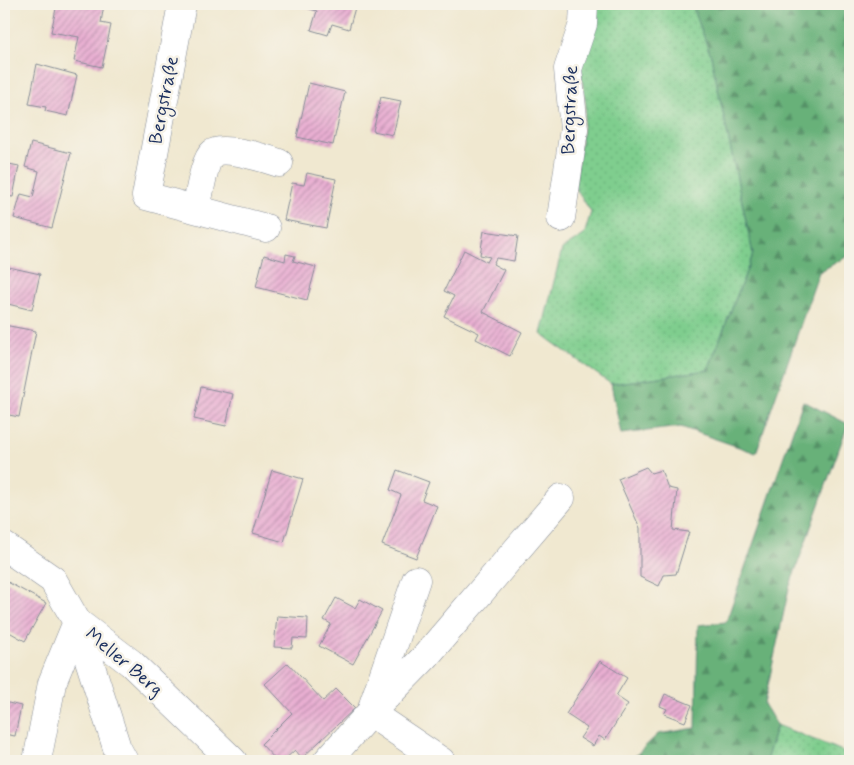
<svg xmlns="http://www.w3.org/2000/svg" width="854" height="765" font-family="Mynerve,sans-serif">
<defs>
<pattern id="grass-dots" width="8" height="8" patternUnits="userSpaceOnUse" patternTransform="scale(1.25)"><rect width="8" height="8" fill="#7fce8e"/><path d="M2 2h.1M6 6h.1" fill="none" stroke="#6db17d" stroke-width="1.8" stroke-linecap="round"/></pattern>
<pattern id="forest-firs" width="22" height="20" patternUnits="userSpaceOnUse" patternTransform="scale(1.25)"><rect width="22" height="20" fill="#67b179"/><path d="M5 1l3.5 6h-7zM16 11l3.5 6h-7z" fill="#549066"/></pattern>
<pattern id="building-hatch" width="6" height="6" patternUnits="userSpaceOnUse" patternTransform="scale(1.25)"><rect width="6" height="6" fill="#e9afd2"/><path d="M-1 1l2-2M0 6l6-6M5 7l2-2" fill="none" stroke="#bc8fae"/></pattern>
</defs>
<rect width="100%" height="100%" fill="#f7f3e8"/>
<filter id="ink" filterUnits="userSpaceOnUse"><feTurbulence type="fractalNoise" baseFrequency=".02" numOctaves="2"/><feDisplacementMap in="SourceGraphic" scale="10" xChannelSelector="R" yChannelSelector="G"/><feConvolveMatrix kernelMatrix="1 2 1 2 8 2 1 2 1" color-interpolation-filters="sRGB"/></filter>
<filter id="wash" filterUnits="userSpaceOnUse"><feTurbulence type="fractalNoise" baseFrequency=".0096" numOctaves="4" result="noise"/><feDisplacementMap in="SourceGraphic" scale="20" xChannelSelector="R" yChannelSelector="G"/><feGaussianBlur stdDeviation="1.12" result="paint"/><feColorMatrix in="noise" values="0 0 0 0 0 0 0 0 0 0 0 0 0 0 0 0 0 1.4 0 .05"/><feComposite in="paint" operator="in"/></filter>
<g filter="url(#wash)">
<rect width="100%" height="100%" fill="#f0e8d0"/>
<path fill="url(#grass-dots)" stroke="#4d7e76" d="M 595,4 L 692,4 L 711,56 L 753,254 L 708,370 L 611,384 L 541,334 L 562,249 L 584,235 L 591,212 L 575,187 L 586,106 L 580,65 Z
M 777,725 L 850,754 L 850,761 L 766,761 Z"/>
<path fill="url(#forest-firs)" stroke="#41706c" d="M 692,4 L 850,4 L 850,255 L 819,272 L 756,453 L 681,427 L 621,434 L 611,384 L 708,370 L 753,254 L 711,56 Z
M 803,401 L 848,424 L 789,588 L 764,704 L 777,725 L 766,761 L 630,761 L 658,734 L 696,728 L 698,625 L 726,622 Z"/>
<g id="blocks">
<path fill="url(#building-hatch)" d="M 57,4 L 104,4 L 101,23 L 111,25 L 102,67 L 74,61 L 79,37 L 51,32 Z
M 307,4 L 356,4 L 349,29 L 332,24 L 328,35 L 311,30 L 317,11 L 306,8 Z
M 37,64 L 77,75 L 68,116 L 45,111 L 46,107 L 29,104 Z
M 309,83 L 345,92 L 333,145 L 297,137 Z
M 381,97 L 401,101 L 393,135 L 373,131 Z
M 31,143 L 71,153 L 52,228 L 14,218 L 21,194 L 33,197 L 39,171 L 25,167 Z
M 4,163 L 19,166 L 13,197 L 6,196 L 5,204 Z
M 307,173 L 336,179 L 326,228 L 284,220 L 292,183 L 304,185 Z
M 484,231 L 518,236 L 514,261 L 496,258 L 493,264 L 504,270 L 483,312 L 522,332 L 510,356 L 476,339 L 479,333 L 444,316 L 454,296 L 444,291 L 464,250 L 487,262 L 490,257 L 480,255 Z
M 286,254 L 295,256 L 293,261 L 316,267 L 307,300 L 256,287 L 264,255 L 285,261 Z
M 4,266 L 40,274 L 32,310 L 4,303 Z
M 4,325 L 36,331 L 19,417 L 4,414 Z
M 201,387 L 233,394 L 226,426 L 194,419 Z
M 646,467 L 651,473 L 661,470 L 668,488 L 677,490 L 673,530 L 689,532 L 676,574 L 664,575 L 659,586 L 640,577 L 640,528 L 618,479 Z
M 272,470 L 303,479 L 284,542 L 253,533 Z
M 397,470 L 429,482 L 422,500 L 437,506 L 416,558 L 382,545 L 401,495 L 390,490 Z
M 4,580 L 46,603 L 25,641 L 4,629 Z
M 336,598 L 355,608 L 360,599 L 382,611 L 353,664 L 319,646 L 331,624 L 324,620 Z
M 277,616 L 308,618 L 307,639 L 293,638 L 292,648 L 274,647 Z
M 600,661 L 627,678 L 616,696 L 628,704 L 605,740 L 599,736 L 593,746 L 580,738 L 587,728 L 566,714 Z
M 288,663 L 323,701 L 336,689 L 355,708 L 302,758 L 295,750 L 283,761 L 277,761 L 261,744 L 292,713 L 265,684 Z
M 665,694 L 692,705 L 685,722 L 664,714 L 667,709 L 660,706 Z
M 4,702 L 21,706 L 15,736 L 4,734 Z"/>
</g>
</g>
<g filter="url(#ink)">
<use href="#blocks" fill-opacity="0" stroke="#868c97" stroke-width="1"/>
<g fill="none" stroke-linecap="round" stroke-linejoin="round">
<defs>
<path id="minor" d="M 182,4 L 146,196 L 266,228
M 196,209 C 199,197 204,160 213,153 C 223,145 267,159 279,163
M 561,218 L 574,129 L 568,69 L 583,24 L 584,4
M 4,546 L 53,580 L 77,622 L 117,748 L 124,761
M 77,622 L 131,663 L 233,761
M 373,705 L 416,580
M 370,713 L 426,656 L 561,498
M 37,761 L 52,683 L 77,622
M 327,761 L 370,713 L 441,761"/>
</defs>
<use href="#minor" stroke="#868c97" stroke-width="29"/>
<use href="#minor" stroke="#fff" stroke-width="28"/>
</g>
</g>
<g text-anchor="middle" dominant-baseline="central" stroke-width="5" stroke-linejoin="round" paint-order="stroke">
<g font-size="19" fill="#1b2f5e" stroke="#f7f3e8">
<text transform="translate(164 100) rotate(-79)">Bergstraße</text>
<text transform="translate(570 110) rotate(-88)">Bergstraße</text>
<text transform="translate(124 662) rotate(40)">Meller Berg</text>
</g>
</g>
<rect width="854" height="765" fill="none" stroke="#f7f3e8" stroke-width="20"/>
</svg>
